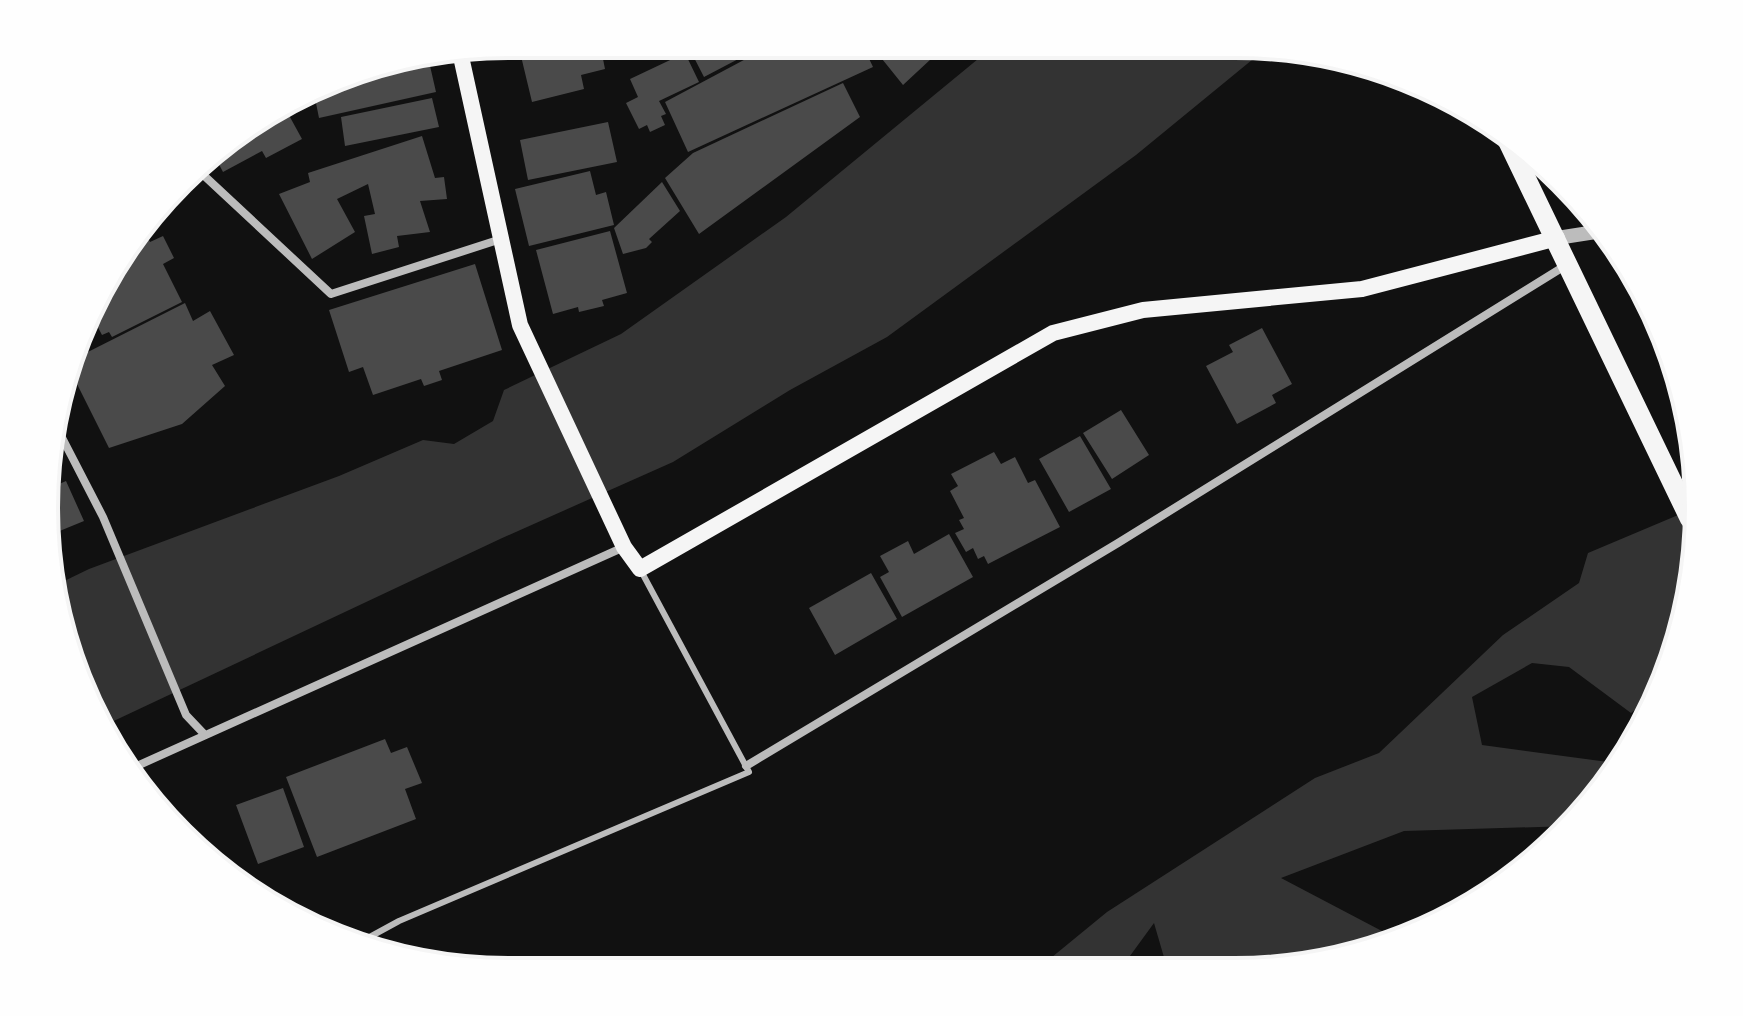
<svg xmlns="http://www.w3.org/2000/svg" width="1743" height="1016" font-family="'Playfair Display',serif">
<rect width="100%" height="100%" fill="#111"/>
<path fill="#333" d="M 995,45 L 1269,46 L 1136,155 L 887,337 L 790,390 L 673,462 L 500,539 L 103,726 L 79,685 L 56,585 L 89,569 L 339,476 L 423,440 L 454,444 L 493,421 L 504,390 L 621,334 L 786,217 Z
M 1690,510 L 1690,598 L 1648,700 L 1631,713 L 1569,667 L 1532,663 L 1472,697 L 1482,745 L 1608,762 L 1624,759 L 1571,826 L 1404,831 L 1281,878 L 1399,940 L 1384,948 L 1266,971 L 1168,971 L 1154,923 L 1119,971 L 1035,971 L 1107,912 L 1315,778 L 1379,753 L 1503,635 L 1579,583 L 1588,553 Z"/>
<path fill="#4a4a4a" d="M 553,44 L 600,44 L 605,69 L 581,75 L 584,89 L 532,102 L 520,52 Z
M 687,44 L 767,44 L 704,77 Z
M 774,44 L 862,44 L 873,67 L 688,152 L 665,102 Z
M 870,44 L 946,45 L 903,85 Z
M 685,53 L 699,82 L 659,101 L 666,114 L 661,116 L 665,125 L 650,132 L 647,125 L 639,129 L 626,103 L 638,97 L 630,79 Z
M 428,57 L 436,92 L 319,118 L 314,93 L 355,71 Z
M 843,83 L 860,117 L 699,234 L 665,178 L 693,153 Z
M 432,98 L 439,127 L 345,146 L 341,117 Z
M 285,108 L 302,139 L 266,158 L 262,151 L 223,172 L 213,153 L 226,140 Z
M 608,122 L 617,162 L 528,180 L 520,140 Z
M 422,136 L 435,178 L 444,177 L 447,199 L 420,201 L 430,232 L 397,236 L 399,247 L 372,254 L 364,216 L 375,214 L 368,184 L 337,199 L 355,232 L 312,259 L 279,194 L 310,182 L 308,173 Z
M 590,171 L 596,195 L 606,192 L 614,225 L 529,246 L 515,189 Z
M 662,182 L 680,211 L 649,239 L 652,242 L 646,248 L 623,254 L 614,228 Z
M 150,220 L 153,225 L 143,229 L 150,242 L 163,236 L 174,258 L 163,264 L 182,302 L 112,337 L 109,332 L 102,335 L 92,316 L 122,250 Z
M 610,231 L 627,293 L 602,300 L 604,306 L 579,312 L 578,307 L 553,314 L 536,250 Z
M 475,264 L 502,350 L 439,371 L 442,380 L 424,386 L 421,379 L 373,395 L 363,367 L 349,372 L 329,310 Z
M 185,303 L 193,321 L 210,311 L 234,355 L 212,365 L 225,386 L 182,424 L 109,448 L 69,368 L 72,360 Z
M 1262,328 L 1292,384 L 1272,395 L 1276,403 L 1237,424 L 1206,366 L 1233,352 L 1229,345 Z
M 1121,410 L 1149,455 L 1112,479 L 1083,433 Z
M 1080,436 L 1111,489 L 1069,512 L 1039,459 Z
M 994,452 L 1001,464 L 1015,457 L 1028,483 L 1035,480 L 1060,527 L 988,564 L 984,556 L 978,559 L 973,548 L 966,552 L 955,533 L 964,529 L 959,520 L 964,518 L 950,491 L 958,486 L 951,474 Z
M 66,481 L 84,521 L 45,537 L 50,488 Z
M 949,534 L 973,577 L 902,617 L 880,577 L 889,572 L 880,556 L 908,541 L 914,554 Z
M 871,573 L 897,619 L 835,655 L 809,608 Z
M 385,739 L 391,753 L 407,747 L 422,783 L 405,789 L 416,819 L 317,857 L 286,777 Z
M 283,788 L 304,847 L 258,864 L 236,805 Z"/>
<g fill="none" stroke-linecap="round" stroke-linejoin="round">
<path stroke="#f5f5f5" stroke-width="5" d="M 1625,263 L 1629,269"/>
<path stroke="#bcbcbc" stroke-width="6" d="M 355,945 L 399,921 L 749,772 L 640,569"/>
<path stroke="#bcbcbc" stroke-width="8" d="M 198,170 L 331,294 L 501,239
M 56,426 L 103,517 L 186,715 L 205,735
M 746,766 L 1118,543 L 1568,264
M 128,770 L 624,547"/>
<path stroke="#bcbcbc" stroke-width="14" d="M 1557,238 L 1602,231"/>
<path stroke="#f5f5f5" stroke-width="16" d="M 460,52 L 520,325 L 624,547 L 640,569 L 1053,333 L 1143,310 L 1362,289 L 1557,238"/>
<path stroke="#f5f5f5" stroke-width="20" d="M 1504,133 L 1690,519"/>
</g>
<path d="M0 0H1743V1016H0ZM508 58H1235A450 450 0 0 1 1685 508V508A450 450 0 0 1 1235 958H508A450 450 0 0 1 58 508V508A450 450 0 0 1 508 58Z" fill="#fefefe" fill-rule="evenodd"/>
<path fill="none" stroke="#f5f5f5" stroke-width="4" d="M508 58H1235A450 450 0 0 1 1685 508V508A450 450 0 0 1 1235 958H508A450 450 0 0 1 58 508V508A450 450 0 0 1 508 58Z"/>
</svg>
